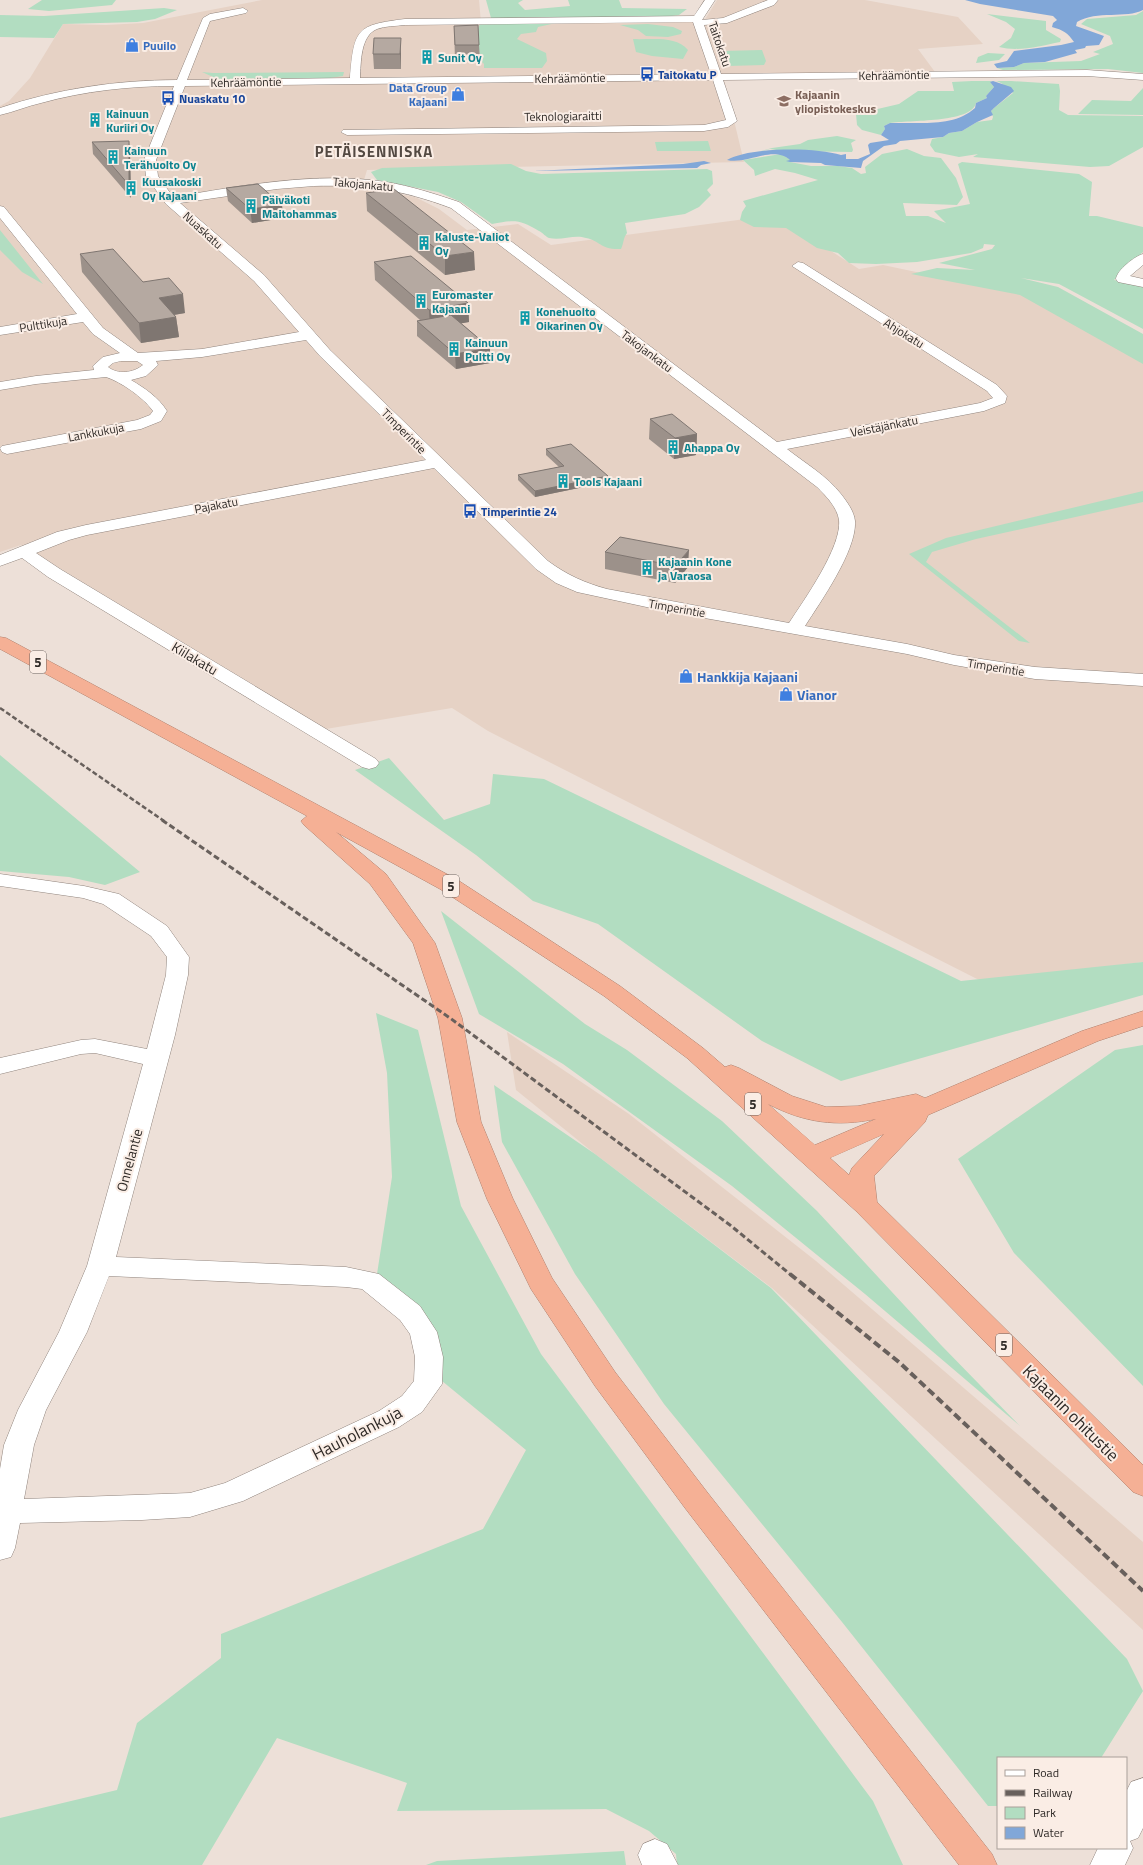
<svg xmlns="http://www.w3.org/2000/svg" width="1143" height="1865" font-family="'Titillium Web',sans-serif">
<rect width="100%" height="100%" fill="#ede0d8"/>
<path fill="#e6d2c5" d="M 262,0 L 479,0 L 481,23 L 704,21 L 717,0 L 865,0 L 958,17 L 983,44 L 918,49 L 938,76 L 724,79 L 744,162 L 367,170 L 362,187 L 415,197 L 439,209 L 467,230 L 518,224 L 551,245 L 775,215 L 859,269 L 883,265 L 1025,295 L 1143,362 L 1143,962 L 983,982 L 488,731 L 452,708 L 326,729 L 21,545 L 0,552 L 0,106 L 9,101 L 30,78 L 63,24 L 106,25 L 143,23 Z
M 507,1032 L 629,1114 L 816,1261 L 1143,1542 L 1143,1630 L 772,1288 L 595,1154 L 516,1090 Z"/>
<path fill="#b2ddc1" d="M 42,0 L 116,0 L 112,5 L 49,11 L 28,9 Z
M 486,0 L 523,0 L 518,3 L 525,10 L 570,6 L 568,0 L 619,0 L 622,8 L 687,9 L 679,15 L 665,17 L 491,18 Z
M 164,8 L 177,10 L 155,19 L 137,22 L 63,24 L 54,38 L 0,37 L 0,15 L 44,16 Z
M 1143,11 L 1143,73 L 1108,69 L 1003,70 L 997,68 L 1014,67 L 1024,63 L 1081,61 L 1100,54 L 1093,52 L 1113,44 L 1110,36 L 1081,24 L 1087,19 L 1136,15 Z
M 987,14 L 1046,21 L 1046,30 L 1061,39 L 1060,42 C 1041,46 1018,52 999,47 L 1011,38 L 1015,29 L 1006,22 Z
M 556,23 L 538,27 L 536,32 L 521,34 L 517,39 L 546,53 L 547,61 L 542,68 L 484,68 L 484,64 L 480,60 L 478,40 L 475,35 L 480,24 Z
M 648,24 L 673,27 L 682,31 L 681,34 L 668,37 L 646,36 L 638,30 L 620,25 Z
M 633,39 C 651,40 676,35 688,50 L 683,59 L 652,56 L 636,52 Z
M 762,50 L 766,61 L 764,65 L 728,66 L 721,51 Z
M 988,53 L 1005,54 L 999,60 L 976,63 L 978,57 Z
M 202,72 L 213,73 L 344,72 L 343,76 L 330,78 L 214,80 L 213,77 Z
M 972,81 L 1011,81 L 1059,84 L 1060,91 L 1059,110 L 1068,115 L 1143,116 L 1143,147 L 1109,166 L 1090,167 L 973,157 L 978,154 L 959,157 L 935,152 L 930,145 L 932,139 L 943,137 L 949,133 L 962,131 L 977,122 L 992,120 L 993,117 L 991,111 L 994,108 L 1013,93 C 1006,87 999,78 990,82 L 994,87 L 986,96 L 987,98 L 976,103 C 972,123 908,120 890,123 L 884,126 L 885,129 L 881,135 L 862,130 L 857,125 L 856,114 L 899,104 L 918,91 L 954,91 L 952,82 Z
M 1143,88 L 1143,115 L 1078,114 L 1092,100 L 1131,101 Z
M 837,136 L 856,140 L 851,143 L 853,150 L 852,152 L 783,151 L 770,149 L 742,156 L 772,148 L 800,144 L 808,140 Z
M 708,141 L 711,151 L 657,151 L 655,142 Z
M 907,149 L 924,156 L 941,158 L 956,178 L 963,197 L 957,205 L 903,203 L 906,216 L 928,216 L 946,223 L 934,211 L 970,204 L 958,164 L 962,162 L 1079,174 L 1092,182 L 1089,216 L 1097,216 L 1143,227 L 1143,252 L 1114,280 L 1143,285 L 1143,329 L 1059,284 L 1021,278 L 1058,287 L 1143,334 L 1143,364 L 1020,295 L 911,274 L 937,268 L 975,270 L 939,263 L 992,249 L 995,245 L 984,244 L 983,248 L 971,253 L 917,262 L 876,264 L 849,263 L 838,253 L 817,248 L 786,228 L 754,227 L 740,220 L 742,212 L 746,206 L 743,201 L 818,180 L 795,173 L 775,169 L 755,176 L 754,170 L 743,160 L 781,154 L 791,160 L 790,162 L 811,166 L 838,166 L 852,168 L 861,174 L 866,173 L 865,167 L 882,154 Z
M 511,164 L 526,171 L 541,174 L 707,169 L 712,171 L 713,184 L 707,190 L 711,195 L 699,207 L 685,214 L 625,223 L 627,233 C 623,238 624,243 621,249 C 600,250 601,241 586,238 C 574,234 562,241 549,238 C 546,237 543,233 539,231 C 519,219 515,220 492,224 L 461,202 L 438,192 L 377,180 L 371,172 L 382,168 Z
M 0,230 L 43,284 L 22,272 L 0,250 Z
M 1143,491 L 1143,502 L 976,539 L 932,552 L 926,562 L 1030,643 L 1019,641 L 909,554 L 946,538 Z
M 0,755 L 140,872 L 105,885 L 69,877 L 0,871 Z
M 389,758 L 444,820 L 490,804 L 493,774 L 544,779 L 961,981 L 1143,962 L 1143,995 L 841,1081 L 762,1041 L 598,924 L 533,901 L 476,855 L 355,770 Z
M 441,911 L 585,1024 L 627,1050 L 722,1121 L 817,1211 L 941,1345 L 1020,1426 L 865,1294 L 732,1186 L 563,1064 L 479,1014 Z
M 376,1013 L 418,1030 L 461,1206 L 541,1354 L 873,1801 L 903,1865 L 677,1865 L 676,1854 L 649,1831 L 606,1809 L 397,1811 L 407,1783 L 277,1738 L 202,1865 L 0,1865 L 0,1818 L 117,1790 L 137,1723 L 221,1658 L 221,1634 L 483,1529 L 526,1450 L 442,1381 L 439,1347 L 377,1274 L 392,1177 L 387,1073 Z
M 1143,1045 L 1143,1386 L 1014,1253 L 958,1159 L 1115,1050 Z
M 494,1085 L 595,1154 L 771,1288 L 1127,1659 L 1143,1691 L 1101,1758 L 998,1758 L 998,1806 L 988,1806 L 842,1622 L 664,1404 L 575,1274 L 502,1142 Z
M 624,1851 L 626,1865 L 426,1865 L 437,1861 Z"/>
<path fill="#81a7d8" d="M 965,0 L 1143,0 L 1143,10 C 1126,19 1097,10 1077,22 L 1076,26 L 1104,36 L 1099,45 L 1086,46 L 1085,48 L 1075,50 L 1077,53 L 1045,62 L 1024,63 L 1014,67 L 997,68 L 994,64 L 1007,61 L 1014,51 L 1061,45 L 1074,42 C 1068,33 1063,30 1052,27 L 1053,23 L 1057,20 L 1053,16 L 980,4 Z
M 993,81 L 1011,87 L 1014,91 L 994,108 L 991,111 L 993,115 L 977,122 L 962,131 L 949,133 L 943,137 L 900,141 L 896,144 L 884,146 L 863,161 L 861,168 L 825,165 L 821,163 L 790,162 L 786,161 L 790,160 C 773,145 747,165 727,160 C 750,147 815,147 841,155 L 846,154 L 846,159 L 858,159 L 870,154 L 868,145 L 870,143 L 889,140 L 881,135 L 885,129 L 884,126 L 890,123 C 918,122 953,128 975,108 L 976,103 L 987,98 L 986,96 L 994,87 L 990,82 Z
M 704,161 L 711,163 L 701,165 L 697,168 L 533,171 L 683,164 Z"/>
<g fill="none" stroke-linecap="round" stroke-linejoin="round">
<defs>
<path id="minor" d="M 705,0 L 715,0 L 702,20 L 723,18 L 768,0 L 778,0 L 774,5 L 727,23 L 704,25 L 721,74 L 1087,70 L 1143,74 L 1143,80 L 1087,76 L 723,80 L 737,121 L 728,127 L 704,131 L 347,135 L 341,132 L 343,130 L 704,125 L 726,120 L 713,80 L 185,86 L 156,160 L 158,176 L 173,197 C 242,186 316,171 386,182 C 411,186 435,194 459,202 L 777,442 L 980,403 L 993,398 L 987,391 L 792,266 L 798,262 L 803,263 L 997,385 L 1007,396 L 1005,403 L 984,411 L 787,449 C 805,463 827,476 841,494 C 847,502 854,511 855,521 C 857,550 821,601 805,626 L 907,644 L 954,655 L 1035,667 L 1143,674 L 1143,686 L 1035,679 L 954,665 L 907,654 L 665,611 L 577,592 L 556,583 L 536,569 L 434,468 L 87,535 L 69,540 L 36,553 L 60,569 L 376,759 L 379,763 L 376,767 L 369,769 L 362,767 L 48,577 L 22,558 L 0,566 L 0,555 L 57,532 L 86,525 L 426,460 L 320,356 L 306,340 L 202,357 L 156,361 L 158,365 L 146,376 L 131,380 C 146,389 158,397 167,411 L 161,421 L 141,429 L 7,454 L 2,452 L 0,448 L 2,446 L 137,420 L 150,415 L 153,411 C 143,397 121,382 106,377 L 36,384 L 0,390 L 0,382 L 36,376 L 94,370 L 93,366 L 103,357 L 120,353 L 93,334 L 83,322 L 0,335 L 0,327 L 77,314 L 0,218 L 0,206 L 4,207 L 103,328 L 138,353 L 202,349 L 299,332 L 254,281 L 166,204 L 146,176 L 144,160 L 174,86 C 130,86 84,91 41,103 C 27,106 14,112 0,115 L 0,108 C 57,89 117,80 177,80 L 203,18 L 210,14 L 243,8 L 248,11 L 246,13 L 210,21 L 187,80 L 350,78 C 354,28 357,25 405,19 L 694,16 ZM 693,22 L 711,74 L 360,78 C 361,63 360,36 377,29 C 385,26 396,26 405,25 ZM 314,186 C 367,185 400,189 451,208 L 817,487 C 826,496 837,507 839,520 C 842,547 804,600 789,623 L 607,589 C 585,583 567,575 548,561 L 330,350 L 264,275 L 180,203 L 277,189 ZM 121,361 L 137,361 L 143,365 C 133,373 118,375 108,367 L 113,363 Z
M 1143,254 L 1143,265 L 1130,276 L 1143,279 L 1143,287 L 1118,282 L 1116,279 C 1117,270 1135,256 1143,254 Z
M 0,874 L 84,886 L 119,894 L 167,926 L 189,957 L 188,975 L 175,1035 L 116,1257 L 346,1267 L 379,1274 L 420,1306 L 437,1332 L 443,1357 L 442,1384 L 422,1412 L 399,1427 L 243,1501 L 190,1517 L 142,1520 L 20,1523 L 15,1548 L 11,1557 L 0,1560 L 0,1469 L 4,1445 L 18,1410 L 59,1332 L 87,1266 L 143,1064 L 95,1053 L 81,1054 L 0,1074 L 0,1058 L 81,1040 L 95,1039 L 147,1049 L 166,975 L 167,957 L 151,936 L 103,904 L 83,898 L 0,886 ZM 109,1276 L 346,1287 L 362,1289 L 400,1320 L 410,1334 L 415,1357 L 414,1381 L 402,1396 L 379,1411 L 225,1483 L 190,1493 L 24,1499 L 34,1445 L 46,1410 L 87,1332 Z
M 1143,1778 L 1143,1828 L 1138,1838 L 1130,1841 L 1133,1848 L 1125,1865 L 1090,1865 L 1098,1848 L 1126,1848 L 1126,1792 L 1131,1782 Z
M 655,1839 L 667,1844 L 678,1865 L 642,1865 L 638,1855 L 643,1844 Z"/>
<path id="highway" d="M 0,637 L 6,638 L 456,879 L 620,986 L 703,1048 L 725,1067 L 731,1065 L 739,1068 L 792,1096 L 826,1107 L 858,1106 L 916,1094 L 925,1098 L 1082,1031 L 1143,1011 L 1143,1026 L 1098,1041 L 928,1115 L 925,1122 L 874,1176 L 877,1202 L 1143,1465 L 1143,1496 L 1133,1492 L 856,1211 L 687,1058 L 604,996 L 440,889 L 336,832 L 386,874 L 435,943 L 462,1018 L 481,1122 L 513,1199 L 552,1278 L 615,1372 L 707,1492 L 992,1854 L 997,1865 L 959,1865 L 685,1508 L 595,1386 L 531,1289 L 487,1199 L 457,1122 L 438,1018 L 413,943 L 370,884 L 304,825 L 301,821 L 307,816 L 0,649 ZM 768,1104 C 805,1123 836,1127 876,1119 L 815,1145 ZM 884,1134 L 852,1168 L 849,1175 L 830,1158 Z"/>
</defs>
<use href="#minor" stroke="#90847d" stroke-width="1"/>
<use href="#highway" stroke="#b0816e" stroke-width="1"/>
<use href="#minor" fill="#fff" fill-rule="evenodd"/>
<use href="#highway" fill="#f5b095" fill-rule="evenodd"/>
<path stroke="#68605c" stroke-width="2.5" stroke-dasharray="5 2.5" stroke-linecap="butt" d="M 0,708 L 164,821"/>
<path stroke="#68605c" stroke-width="3" stroke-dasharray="6 3" stroke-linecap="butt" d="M 162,820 L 450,1018 L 730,1225 L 791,1275"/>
<path stroke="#68605c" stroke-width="4" stroke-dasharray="8 4" stroke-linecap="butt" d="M 790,1274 L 900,1363 L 1143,1591"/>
</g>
<path fill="#9c918a" d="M 454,26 L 479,45 L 480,60 L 455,60 Z
M 401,53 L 401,69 L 374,69 L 373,54 Z
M 92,142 L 130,153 L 131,198 L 93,154 Z
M 226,188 L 282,205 L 283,218 L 252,223 L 228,201 Z
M 366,193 L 475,270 L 445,275 L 367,211 Z
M 80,254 L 143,282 L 185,313 L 174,315 L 176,317 L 179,337 L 141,343 L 82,272 Z
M 374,262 L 468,303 L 469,322 L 461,323 L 490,348 L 490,363 L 456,369 L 417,336 L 417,321 L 420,320 L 375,280 Z
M 650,419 L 697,434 L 696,455 L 674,459 L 649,439 Z
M 546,449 L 608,476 L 608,482 L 535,497 L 518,480 L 518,475 L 559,467 L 546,455 Z
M 605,552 L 688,567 L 675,583 L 605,569 Z"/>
<path fill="#7f7671" d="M 401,38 L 401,69 L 400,54 Z
M 129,141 L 130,153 L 131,198 L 129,185 Z
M 282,205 L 283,218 L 252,223 L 250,209 Z
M 474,252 L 475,270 L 445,275 L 445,256 Z
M 183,294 L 185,313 L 161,317 L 159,298 Z
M 468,303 L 469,322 L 430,329 L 429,310 Z
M 176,317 L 179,337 L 141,343 L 139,323 Z
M 490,348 L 490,363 L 456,369 L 455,354 Z
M 697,434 L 696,455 L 674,459 L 675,438 Z
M 608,476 L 608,482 L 535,497 L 535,491 Z
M 689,550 L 688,567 L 675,583 L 675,566 Z"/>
<path fill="#b5a9a1" stroke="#7f7671" d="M 478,25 L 479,45 L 455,45 L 454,26 Z
M 374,38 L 401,38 L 400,54 L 373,54 Z
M 129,141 L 129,185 L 92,142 Z
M 258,184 L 282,205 L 250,209 L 226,188 Z
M 394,189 L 474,252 L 445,256 L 366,193 Z
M 113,249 L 143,282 L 169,278 L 183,294 L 159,298 L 176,317 L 139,323 L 80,254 Z
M 411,256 L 468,303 L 429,310 L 374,262 Z
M 451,315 L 490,348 L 455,354 L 417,321 Z
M 672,414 L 697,434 L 675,438 L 650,419 Z
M 571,444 L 608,476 L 535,491 L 518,475 L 564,466 L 546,449 Z
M 620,537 L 689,550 L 675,566 L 605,552 Z"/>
<defs>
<symbol id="shop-bare" viewBox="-9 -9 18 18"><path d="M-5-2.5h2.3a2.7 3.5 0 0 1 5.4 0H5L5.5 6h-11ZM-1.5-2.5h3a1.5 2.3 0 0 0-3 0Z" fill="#3f7fe0" stroke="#faede5" stroke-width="2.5" paint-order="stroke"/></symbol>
<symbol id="building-bare" viewBox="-9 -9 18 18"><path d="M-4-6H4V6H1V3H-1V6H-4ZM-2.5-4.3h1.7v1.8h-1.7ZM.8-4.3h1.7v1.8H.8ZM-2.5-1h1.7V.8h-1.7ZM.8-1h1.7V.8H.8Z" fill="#0f9aa8" stroke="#faede5" stroke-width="2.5" paint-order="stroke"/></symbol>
<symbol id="bus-bare" viewBox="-9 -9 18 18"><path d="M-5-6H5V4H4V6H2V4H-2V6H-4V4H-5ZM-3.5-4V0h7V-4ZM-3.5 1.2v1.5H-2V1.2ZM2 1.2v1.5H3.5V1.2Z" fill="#1a4fb4" stroke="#faede5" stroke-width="2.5" paint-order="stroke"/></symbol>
<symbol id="university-bare" viewBox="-9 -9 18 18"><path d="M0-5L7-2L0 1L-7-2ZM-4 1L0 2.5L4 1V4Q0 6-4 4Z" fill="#8d6e63" stroke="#faede5" stroke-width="2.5" paint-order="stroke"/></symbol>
</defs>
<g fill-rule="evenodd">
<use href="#shop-bare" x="122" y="35" width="20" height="20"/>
<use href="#building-bare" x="417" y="47" width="20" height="20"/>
<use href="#bus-bare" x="637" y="64" width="20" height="20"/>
<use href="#shop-bare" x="448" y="84" width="20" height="20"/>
<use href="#bus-bare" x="158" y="88" width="20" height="20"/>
<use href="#university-bare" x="774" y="91" width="20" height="20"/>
<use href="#building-bare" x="85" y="110" width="20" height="20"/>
<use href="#building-bare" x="103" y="147" width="20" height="20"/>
<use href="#building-bare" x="121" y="178" width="20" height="20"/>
<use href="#building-bare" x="241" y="196" width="20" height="20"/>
<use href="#building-bare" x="414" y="233" width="20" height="20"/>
<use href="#building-bare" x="411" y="291" width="20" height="20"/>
<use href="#building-bare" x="515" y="308" width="20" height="20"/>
<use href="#building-bare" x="444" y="339" width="20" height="20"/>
<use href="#building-bare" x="663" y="437" width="20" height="20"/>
<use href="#building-bare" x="553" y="471" width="20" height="20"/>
<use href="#bus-bare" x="460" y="501" width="20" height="20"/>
<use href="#building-bare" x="637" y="558" width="20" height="20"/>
<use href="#shop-bare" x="676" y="666" width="20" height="20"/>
<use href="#shop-bare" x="776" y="684" width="20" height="20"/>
</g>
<g text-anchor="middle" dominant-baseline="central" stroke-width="4" stroke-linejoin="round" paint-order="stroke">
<g font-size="12" fill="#2f2a27" stroke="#faede5">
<text transform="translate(720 44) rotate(71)">Taitokatu</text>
<text transform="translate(894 75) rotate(-1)">Kehräämöntie</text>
<text transform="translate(570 78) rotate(-1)">Kehräämöntie</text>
<text transform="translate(246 82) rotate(-1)">Kehräämöntie</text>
<text transform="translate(563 116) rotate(-1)">Teknologiaraitti</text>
<text transform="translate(363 184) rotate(5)">Takojankatu</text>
<text transform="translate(203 230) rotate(42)">Nuaskatu</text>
<text transform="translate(43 324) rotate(-9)">Pulttikuja</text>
<text transform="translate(904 333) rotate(32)">Ahjokatu</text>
<text transform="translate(647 351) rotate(37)">Takojankatu</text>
<text transform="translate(884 426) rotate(-11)">Veistäjänkatu</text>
<text transform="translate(404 431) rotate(45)">Timperintie</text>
<text transform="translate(96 432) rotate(-11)">Lankkukuja</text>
<text transform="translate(216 505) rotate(-11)">Pajakatu</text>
<text transform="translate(677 608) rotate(10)">Timperintie</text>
<text transform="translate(996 667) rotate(9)">Timperintie</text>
</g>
<g font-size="12" font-weight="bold" fill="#366cbe" stroke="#faede5" text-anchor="start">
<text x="143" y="45">Puuilo</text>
<text x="447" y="87" text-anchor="end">Data Group<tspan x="447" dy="14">Kajaani</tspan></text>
</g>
<g font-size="12" font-weight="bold" fill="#0d838f" stroke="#faede5" text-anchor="start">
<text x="438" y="57">Sunit Oy</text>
<text x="106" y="113">Kainuun<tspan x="106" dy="14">Kuriiri Oy</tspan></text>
<text x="124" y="150">Kainuun<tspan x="124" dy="14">Terähuolto Oy</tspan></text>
<text x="142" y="181">Kuusakoski<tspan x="142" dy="14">Oy Kajaani</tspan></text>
<text x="262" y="199">Päiväkoti<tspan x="262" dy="14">Maitohammas</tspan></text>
<text x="435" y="236">Kaluste-Valiot<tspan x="435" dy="14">Oy</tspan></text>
<text x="432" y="294">Euromaster<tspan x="432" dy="14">Kajaani</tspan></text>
<text x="536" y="311">Konehuolto<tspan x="536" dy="14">Oikarinen Oy</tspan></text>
<text x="465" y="342">Kainuun<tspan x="465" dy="14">Pultti Oy</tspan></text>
<text x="684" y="447">Ahappa Oy</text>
<text x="574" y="481">Tools Kajaani</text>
<text x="658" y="561">Kajaanin Kone<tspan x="658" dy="14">ja Varaosa</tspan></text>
</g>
<g font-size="12" font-weight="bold" fill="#164399" stroke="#faede5" text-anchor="start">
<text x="658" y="74">Taitokatu P</text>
<text x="179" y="98">Nuaskatu 10</text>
<text x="481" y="511">Timperintie 24</text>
</g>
<g font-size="12" font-weight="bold" fill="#785e54" stroke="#faede5" text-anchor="start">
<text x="795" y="94">Kajaanin<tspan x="795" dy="14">yliopistokeskus</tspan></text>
</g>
<g fill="#faede5" stroke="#6c6460" stroke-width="1">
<rect x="30" y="651" width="16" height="22" rx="3"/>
<rect x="443" y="875" width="16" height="22" rx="3"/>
<rect x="745" y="1093" width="16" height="22" rx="3"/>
<rect x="996" y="1334" width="16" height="22" rx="3"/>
</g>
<g font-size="13" font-weight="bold" fill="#2f2a27">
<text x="38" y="662">5</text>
<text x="451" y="886">5</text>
<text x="753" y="1104">5</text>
<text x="1004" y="1345">5</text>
</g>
<g font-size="14" fill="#2f2a27" stroke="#faede5">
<text transform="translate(195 658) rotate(31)">Kiilakatu</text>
<text transform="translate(129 1160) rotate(-75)">Onnelantie</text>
</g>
<g font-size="14" font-weight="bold" fill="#366cbe" stroke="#faede5" text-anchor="start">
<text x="697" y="676">Hankkija Kajaani</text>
<text x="797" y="694">Vianor</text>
</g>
<g font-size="15" font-weight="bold" letter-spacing="1" fill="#534942" stroke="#faede5">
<text x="374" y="151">PETÄISENNISKA</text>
</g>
<g font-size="17" fill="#2f2a27" stroke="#faede5">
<text transform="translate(1071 1413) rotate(45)">Kajaanin ohitustie</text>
<text transform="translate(357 1433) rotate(-27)">Hauholankuja</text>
</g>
</g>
<rect x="997" y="1757" width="130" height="92" fill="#faede5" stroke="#a99f99"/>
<rect x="1005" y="1770" width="20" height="6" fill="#ffffff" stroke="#a99f99"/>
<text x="1033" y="1777" font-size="12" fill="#2f2a27">Road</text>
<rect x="1005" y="1790" width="20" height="6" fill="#68605c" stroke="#a99f99"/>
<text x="1033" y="1797" font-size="12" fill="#2f2a27">Railway</text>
<rect x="1005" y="1807" width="20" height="12" fill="#b2ddc1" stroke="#a99f99"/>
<text x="1033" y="1817" font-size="12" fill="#2f2a27">Park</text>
<rect x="1005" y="1827" width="20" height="12" fill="#81a7d8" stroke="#a99f99"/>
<text x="1033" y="1837" font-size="12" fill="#2f2a27">Water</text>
</svg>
